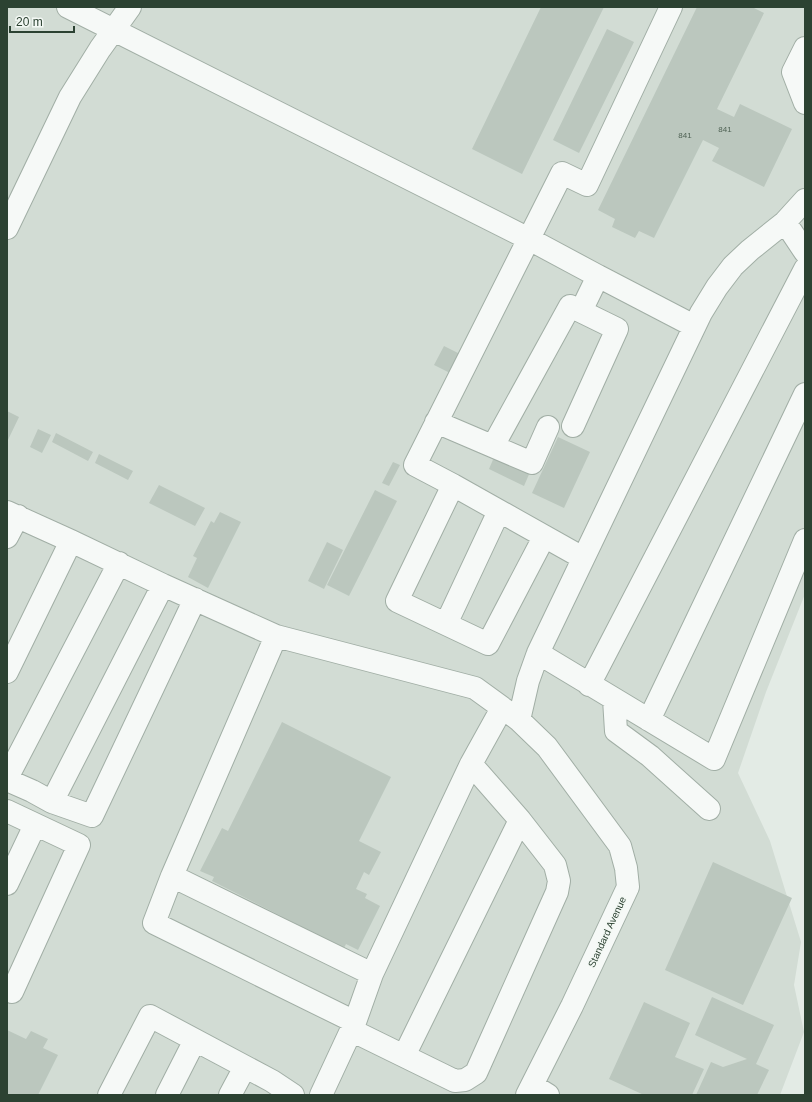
<svg xmlns="http://www.w3.org/2000/svg" width="812" height="1102" font-family="Arial,sans-serif">
<rect width="100%" height="100%" fill="#e3ebe5"/>
<path fill="#d2dcd4" d="M 7,7 L 805,7 L 805,594 L 766,692 L 738,773 L 770,841 L 801,942 L 794,985 L 804,1032 L 780,1095 L 7,1095 Z"/>
<path fill="#bbc7be" d="M 541,7 L 604,7 L 522,174 L 472,149 Z
M 697,7 L 752,7 L 764,13 L 717,109 L 734,117 L 740,104 L 792,129 L 764,187 L 712,161 L 719,148 L 703,140 L 654,238 L 639,231 L 635,238 L 612,227 L 615,219 L 598,210 Z
M 607,29 L 634,42 L 579,153 L 553,140 Z
M 444,346 L 464,356 L 454,375 L 434,365 Z
M 7,411 L 19,417 L 7,442 Z
M 38,429 L 51,435 L 42,453 L 30,447 Z
M 56,433 L 93,452 L 88,461 L 52,442 Z
M 558,437 L 590,452 L 564,508 L 532,493 Z
M 99,454 L 133,471 L 128,480 L 95,463 Z
M 495,455 L 530,472 L 524,486 L 489,469 Z
M 393,462 L 400,465 L 389,486 L 382,483 Z
M 159,485 L 205,508 L 195,526 L 149,503 Z
M 375,490 L 397,501 L 349,596 L 327,585 Z
M 220,512 L 241,522 L 208,588 L 188,577 L 197,558 L 193,556 L 211,521 L 214,523 Z
M 327,542 L 343,550 L 324,589 L 308,581 Z
M 282,722 L 391,777 L 359,841 L 381,852 L 369,875 L 364,872 L 356,889 L 367,894 L 365,898 L 380,906 L 358,950 L 346,944 L 344,948 L 212,881 L 214,877 L 200,871 L 222,828 L 228,831 Z
M 713,862 L 792,898 L 743,1005 L 665,970 Z
M 712,997 L 774,1025 L 756,1064 L 769,1070 L 757,1095 L 696,1095 L 711,1062 L 723,1067 L 747,1059 L 695,1035 Z
M 644,1002 L 690,1023 L 675,1057 L 704,1069 L 692,1095 L 644,1095 L 609,1079 Z
M 7,1030 L 26,1039 L 31,1031 L 48,1039 L 43,1048 L 58,1055 L 38,1095 L 7,1095 Z"/>
<g fill="none" stroke-linecap="round" stroke-linejoin="round">
<defs>
<path id="minor" d="M 68,7 L 529,239 L 598,276
M 805,48 L 793,72 L 805,103
M 785,222 L 805,252
M 7,228 L 70,97 L 100,49 L 130,7
M 581,311 L 598,276 L 694,326
M 436,422 L 532,463 L 548,427
M 493,446 L 570,306 L 617,329 L 573,426
M 453,485 L 415,465 L 562,173 L 587,185 L 671,7
M 7,512 L 71,541 L 163,585 L 276,636 L 475,688 L 519,720 L 547,747 L 620,846 L 626,868 L 628,887 L 572,1006 L 527,1095
M 7,537 L 18,516
M 544,537 L 488,644 L 397,601 L 453,485 L 583,558
M 446,624 L 499,511
M 538,653 L 714,759 L 805,540
M 7,672 L 71,541
M 589,685 L 805,269
M 614,699 L 616,731 L 650,756 L 709,809
M 519,720 L 528,681 L 538,653 L 701,313 L 717,287 L 733,266 L 750,250 L 785,222 L 805,200
M 649,720 L 805,394
M 471,764 L 502,708
M 7,778 L 119,563
M 7,780 L 32,791 L 52,802 L 163,585
M 52,802 L 92,816 L 195,599
M 7,811 L 79,845 L 12,992 L 7,989
M 172,876 L 276,636
M 7,884 L 35,825
M 351,1030 L 455,1081 L 465,1080 L 476,1073 L 557,892 L 559,881 L 555,865 L 520,820 L 471,764 L 372,974
M 404,1056 L 520,820
M 532,1085 L 548,1095
M 109,1095 L 150,1016 L 272,1081 L 293,1095
M 167,1095 L 195,1040
M 230,1095 L 245,1067
M 321,1095 L 355,1022 L 372,974 L 172,876 L 154,923 L 355,1022"/>
</defs>
<use href="#minor" stroke="#a1aea5" stroke-width="24"/>
<use href="#minor" stroke="#f6f9f7" stroke-width="22"/>
</g>
<g text-anchor="middle" dominant-baseline="central" stroke-width="3" stroke-linejoin="round" paint-order="stroke">
<g font-size="8" fill="#506355">
<text x="725" y="129">841</text>
<text x="685" y="135">841</text>
</g>
<g font-size="10" fill="#2c4232" stroke="#f3f8f4">
<text transform="translate(607 932) rotate(-65)">Standard Avenue</text>
</g>
</g>
<rect width="812" height="1102" fill="none" stroke="#2c4232" stroke-width="16"/>
<path d="M10 26v6h64v-6" fill="none" stroke="#2c4232" stroke-width="2"/>
<text x="16" y="26" font-size="12" fill="#2c4232" stroke="#f3f8f4" stroke-width="3" paint-order="stroke">20 m</text>
</svg>
